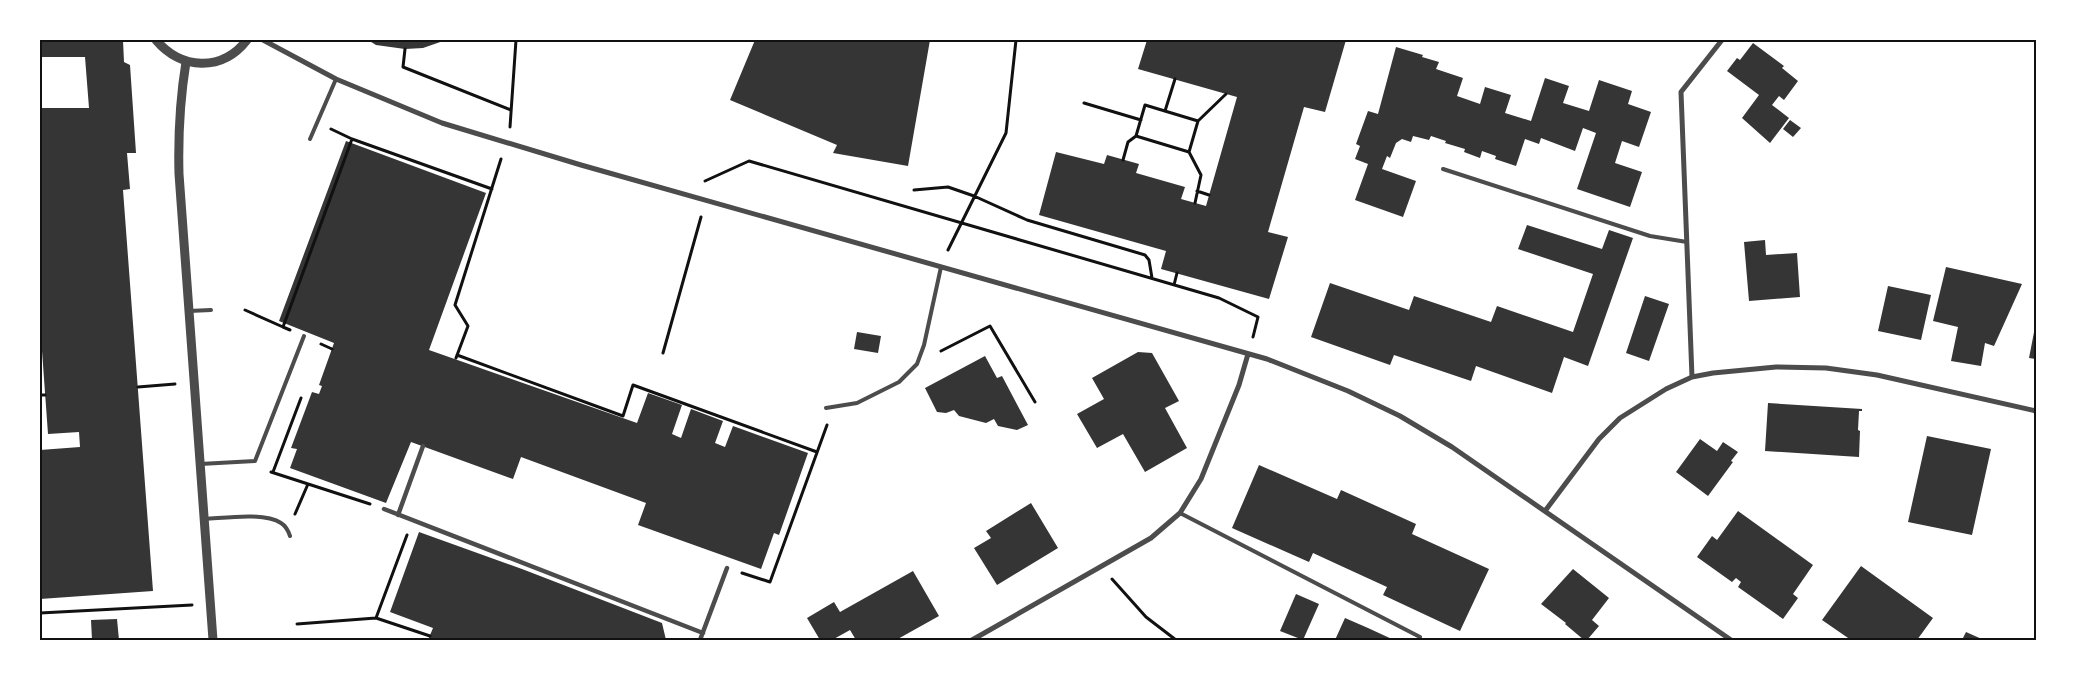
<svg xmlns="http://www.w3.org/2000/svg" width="2076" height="680" font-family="Raleway,sans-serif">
<rect width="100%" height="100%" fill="#fff"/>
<path fill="#353535" d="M 40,40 L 123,40 L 124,62 L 130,65 L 136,153 L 127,153 L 130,189 L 123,190 L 153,591 L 40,599 L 40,450 L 80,447 L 79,432 L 48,434 L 40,323 L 40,108 L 89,108 L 85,57 L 40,57 Z
M 368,40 L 446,40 L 423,48 L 405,49 L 376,45 Z
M 755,40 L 930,40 L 908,166 L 833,153 L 837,145 L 730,100 Z
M 1147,40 L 1346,40 L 1325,112 L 1304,107 L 1268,232 L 1288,237 L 1269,299 L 1161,269 L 1166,251 L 1039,215 L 1056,152 L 1104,164 L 1107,155 L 1139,164 L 1136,173 L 1185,187 L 1181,199 L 1206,206 L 1237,97 L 1138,69 Z
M 1753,43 L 1784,66 L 1782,68 L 1798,81 L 1784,100 L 1779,96 L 1772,105 L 1789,118 L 1770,143 L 1742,118 L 1759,95 L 1727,71 L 1737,58 L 1740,60 Z
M 1396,47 L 1423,55 L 1422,57 L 1439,62 L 1436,69 L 1463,78 L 1457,96 L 1480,104 L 1485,87 L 1511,95 L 1505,113 L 1531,121 L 1545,78 L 1569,86 L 1563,103 L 1589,111 L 1599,80 L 1632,91 L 1628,104 L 1651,112 L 1639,147 L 1622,141 L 1615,163 L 1642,172 L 1630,207 L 1577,189 L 1596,133 L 1583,128 L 1575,151 L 1541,138 L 1539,144 L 1525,139 L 1516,166 L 1495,159 L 1496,156 L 1482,151 L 1480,158 L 1464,152 L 1465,149 L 1445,143 L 1446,141 L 1431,136 L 1429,140 L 1413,136 L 1411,142 L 1402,139 L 1396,143 L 1390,158 L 1387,156 L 1382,169 L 1416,181 L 1403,217 L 1355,200 L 1368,164 L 1355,159 L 1360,146 L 1356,144 L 1368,111 L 1378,114 Z
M 1790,120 L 1801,128 L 1793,137 L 1783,129 Z
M 346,141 L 486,193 L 429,350 L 637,423 L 648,393 L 682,405 L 672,434 L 681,438 L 691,409 L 723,421 L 715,443 L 725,447 L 733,426 L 808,453 L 779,535 L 774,533 L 761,569 L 638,525 L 646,503 L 521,457 L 513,479 L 411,442 L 386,503 L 290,468 L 297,449 L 291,448 L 312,392 L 319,394 L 322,386 L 319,385 L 334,343 L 279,321 Z
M 1527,225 L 1602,249 L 1609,230 L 1633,238 L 1588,366 L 1564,357 L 1552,393 L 1476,366 L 1471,381 L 1394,355 L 1390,365 L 1311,337 L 1330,283 L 1409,310 L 1414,296 L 1491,322 L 1497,306 L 1573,332 L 1593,274 L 1518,249 Z
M 1765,240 L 1766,255 L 1797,253 L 1800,297 L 1749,301 L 1744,242 Z
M 1946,267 L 2022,284 L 1994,346 L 1985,343 L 1981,366 L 1951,361 L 1958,327 L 1933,321 Z
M 1888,286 L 1931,295 L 1921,340 L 1878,331 Z
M 1645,296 L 1669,304 L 1649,361 L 1626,353 Z
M 2035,327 L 2036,327 L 2036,359 L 2029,358 Z
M 857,332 L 881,336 L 878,353 L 854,349 Z
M 1138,352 L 1152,353 L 1179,401 L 1165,408 L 1187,448 L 1145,472 L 1123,434 L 1097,448 L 1077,414 L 1104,399 L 1092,378 Z
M 985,356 L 997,378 L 1002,376 L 1028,425 L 1017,430 L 998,426 L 994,419 L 986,423 L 959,416 L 954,410 L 946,413 L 937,412 L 925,388 Z
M 1768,403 L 1862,409 L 1862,411 L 1859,411 L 1858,430 L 1860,431 L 1859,457 L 1765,451 Z
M 1927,436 L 1991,449 L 1972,535 L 1908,522 Z
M 1700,439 L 1717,451 L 1723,442 L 1738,452 L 1731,461 L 1733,462 L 1708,496 L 1676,472 Z
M 1259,465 L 1337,499 L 1341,490 L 1394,514 L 1416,524 L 1412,534 L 1489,569 L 1460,631 L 1383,595 L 1387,587 L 1339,565 L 1313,553 L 1309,562 L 1232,528 Z
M 1031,503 L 1058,548 L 997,585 L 974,548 L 991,538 L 986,531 Z
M 1738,511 L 1813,565 L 1793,594 L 1798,598 L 1783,619 L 1738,587 L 1741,582 L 1736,578 L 1732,582 L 1697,557 L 1712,536 L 1717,540 Z
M 419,532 L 522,569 L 662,623 L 666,640 L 428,640 L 433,628 L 390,612 Z
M 1861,566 L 1933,618 L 1917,640 L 1851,640 L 1822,620 Z
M 1573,569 L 1609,598 L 1592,620 L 1599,626 L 1587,640 L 1584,640 L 1565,624 L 1566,623 L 1541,604 Z
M 913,571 L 939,616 L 896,640 L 856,640 L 850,630 L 832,640 L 820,640 L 807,618 L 834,602 L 840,612 Z
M 1296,594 L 1319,604 L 1303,640 L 1280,631 Z
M 1345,618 L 1368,628 L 1394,640 L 1335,640 Z
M 117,619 L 119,640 L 92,640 L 91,620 Z
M 1966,632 L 1984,640 L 1962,640 Z"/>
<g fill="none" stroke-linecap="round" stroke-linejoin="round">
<path stroke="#111" stroke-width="3" d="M 405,49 L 403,67 L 511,110
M 1084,103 L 1141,120
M 1165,111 L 1175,79
M 1198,121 L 1226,94
M 510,127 L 516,40
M 352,139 L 492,189
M 1189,152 L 1136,136 L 1145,105 L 1198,121 L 1189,152 L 1201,175 L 1195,203
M 1123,160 L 1128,142 L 1136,136
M 705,181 L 749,161 L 1219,298 L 1258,317 L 1253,337
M 914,190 L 948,187 L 974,196 L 1027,220 L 1145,255 L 1149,260 L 1152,278
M 1197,191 L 1209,195
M 948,250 L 1006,133 L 1016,40
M 1174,285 L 1177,273
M 245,310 L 283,327
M 290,330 L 283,327 L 352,139 L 331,129
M 321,344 L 332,349
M 941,351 L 990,326 L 1035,402
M 663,353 L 701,217
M 457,355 L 623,416 L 633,385 L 817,452
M 456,358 L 468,326 L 455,305 L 501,159
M 138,387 L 175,384
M 40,395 L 45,395
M 271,472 L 370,504
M 273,472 L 301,398
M 295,514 L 308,484
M 742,573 L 770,582 L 827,425
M 1112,579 L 1146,617 L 1176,640
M 40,613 L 192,605
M 376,618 L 430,636
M 297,624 L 376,618 L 407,535"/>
<path stroke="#4c4c4c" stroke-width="4" d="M 310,139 L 336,79
M 1443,169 L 1650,236 L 1687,242
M 189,311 L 211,310
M 826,408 L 857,403 L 899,382 L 917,364 L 924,345 L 941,267
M 200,464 L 255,461 L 304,336
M 1180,513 L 1420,637 L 1418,640
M 205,519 C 225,518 264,512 281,523 C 286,526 288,530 290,536"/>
<path stroke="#4c4c4c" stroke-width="4.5" d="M 384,509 L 703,633
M 398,515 L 423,446
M 700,640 L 727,568"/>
<path stroke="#4c4c4c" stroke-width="5" d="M 263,40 L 336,79 L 442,123 L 581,165 L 1267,359 L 1348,391 L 1400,416 L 1452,447 L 1731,640
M 1692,377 L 1681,92 L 1722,40
M 1545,511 L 1599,439 L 1620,418 L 1666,389 L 1692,377 L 1713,373 L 1776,367 L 1826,368 L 1877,375 L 2036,411
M 972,640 L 1151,538 L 1180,513 L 1201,479 L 1239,385 L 1248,354"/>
<path stroke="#4c4c4c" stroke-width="9" d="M 156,40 C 181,70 222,72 247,40
M 186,62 C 180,99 178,136 179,174 L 213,640"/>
</g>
<rect width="2076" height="680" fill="none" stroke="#ffffff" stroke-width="82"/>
<rect x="41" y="41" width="1994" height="598" fill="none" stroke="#111" stroke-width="2"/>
</svg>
